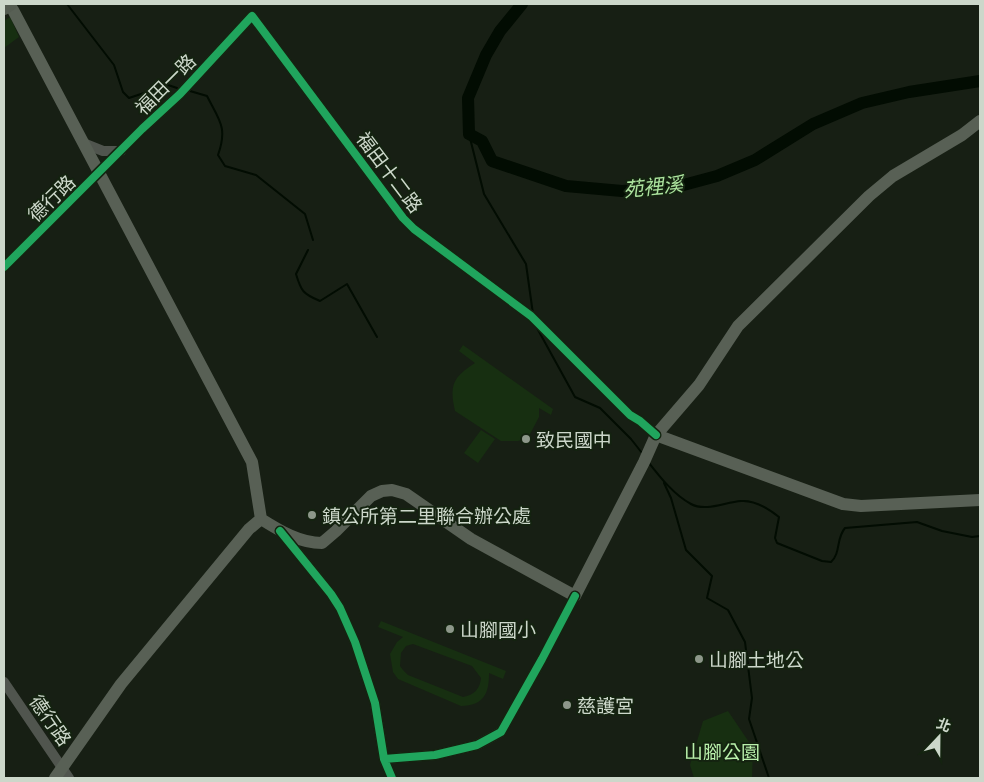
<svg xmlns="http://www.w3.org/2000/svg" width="984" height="782" font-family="'Exo 2','Noto Sans TC',sans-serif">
<rect width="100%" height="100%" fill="#171f14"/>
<path fill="#172f11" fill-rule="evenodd" d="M 10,17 L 19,37 L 4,48 L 4,21 Z
M 463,345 L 553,409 L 551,415 L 539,408 L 539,417 L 528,438 L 518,441 L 501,441 L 455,411 C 449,385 453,377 475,363 L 459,351 Z
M 481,430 L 495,439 L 478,463 L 464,453 Z
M 381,621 L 506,671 L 503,679 L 489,673 C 489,694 484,705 461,706 L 398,679 L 393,672 L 390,654 L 397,642 L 403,637 L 378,627 ZM 413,644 L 472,666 L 481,678 C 480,689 474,695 463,697 L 408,675 L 403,670 L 400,666 L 401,653 L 406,646 Z
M 728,711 L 753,748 L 752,778 L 694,778 L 690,765 L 703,721 Z"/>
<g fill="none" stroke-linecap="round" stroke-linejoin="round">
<path stroke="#020c02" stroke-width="2" d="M 67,4 L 114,65 L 123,92 L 129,98 L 168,85 L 177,88
M 190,91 L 207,96 C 219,120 228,127 218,155 L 225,166 L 256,175 L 305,214 L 313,240
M 469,134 L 484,194 L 526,264 L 533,314
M 308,250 L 296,274 C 301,291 303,294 320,301 L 347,284 L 377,337
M 537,328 L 575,397 L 600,408 L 631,439 L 642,453
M 649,463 C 660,477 674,495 691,504 C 706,512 725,502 741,501 C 754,500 769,509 779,517 L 775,538 L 777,543 L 822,561 L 831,562 C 841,553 836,538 845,528 L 917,522 L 942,531 L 972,537 L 980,536
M 664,483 L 671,498 L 686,550 L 712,576 L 707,598 L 728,610 L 745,642 L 752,698 L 749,719 L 769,778"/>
<path stroke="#020c02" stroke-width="12" d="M 522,4 L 500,31 L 486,55 L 468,98 L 469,134 L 482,141 L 492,161 L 566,186 L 622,191 L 676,187 L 717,176 L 755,160 L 813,124 L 862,103 L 909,92 L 980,81"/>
<path stroke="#50554e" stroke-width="10" d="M 83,143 L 103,151 L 121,151
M 4,267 L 142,129 L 180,94 L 252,16 L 403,218 L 414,229 L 531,316 L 630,415 L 640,421 L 656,435
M 281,532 L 331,594 L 340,608 L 355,642 L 375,703 L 384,759 L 392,778
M 4,682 L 69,778
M 384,759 L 435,755 L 477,745 L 501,732 L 542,659 L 575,596"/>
<path stroke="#586055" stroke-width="12" d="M 13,10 L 252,462 L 261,519 C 280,531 300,543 322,543 L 336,531 L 371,496 L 382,491 L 392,490 L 406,494 L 471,539 L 575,596 L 644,462 L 656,435 L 699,385 L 738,326 L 869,196 L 893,176 L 962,135 L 980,121
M 656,435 L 843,504 L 861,506 L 980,500
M 55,778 L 121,684 L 249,529 L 261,519"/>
<path stroke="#545c51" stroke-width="14" d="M 4,8 L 10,4"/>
<defs>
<path id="cycleway" d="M 4,267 L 142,129 L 180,94 L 252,16 L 403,218 L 414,229 L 531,316 L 630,415 L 640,421 L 656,435
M 280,531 L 331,594 L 340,608 L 355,642 L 375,703 L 384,759 L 392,778
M 384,759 L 435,755 L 477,745 L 501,732 L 542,659 L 575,596"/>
</defs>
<use href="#cycleway" stroke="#142310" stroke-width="11"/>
<use href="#cycleway" stroke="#20a55d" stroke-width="8"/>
</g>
<g fill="#8d978a" stroke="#142310" stroke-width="2">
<circle cx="526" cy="439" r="5"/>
<circle cx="312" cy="515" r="5"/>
<circle cx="450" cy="629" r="5"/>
<circle cx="699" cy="659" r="5"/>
<circle cx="567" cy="705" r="5"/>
</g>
<g text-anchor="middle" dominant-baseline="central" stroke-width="4" stroke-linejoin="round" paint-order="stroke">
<g font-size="19" fill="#ccd7ca" stroke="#142310">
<text transform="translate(165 84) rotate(-45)">福田一路</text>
<text transform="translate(390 172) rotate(53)">福田十二路</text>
<text transform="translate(51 198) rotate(-44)">德行路</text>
<text transform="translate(51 720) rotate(55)">德行路</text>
</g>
<g font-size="19" fill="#ccd7ca" stroke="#142310" text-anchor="start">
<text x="536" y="439">致民國中</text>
<text x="322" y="515">鎮公所第二里聯合辦公處</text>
<text x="460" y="629">山腳國小</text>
<text x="709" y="659">山腳土地公</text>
<text x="577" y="705">慈護宮</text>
</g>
<g font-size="19" fill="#b9f0ab" stroke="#142310">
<text x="722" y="751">山腳公園</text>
</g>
<g font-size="20" font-style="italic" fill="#ace39e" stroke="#142310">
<text transform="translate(653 186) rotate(-6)">苑裡溪</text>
</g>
</g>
<rect width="984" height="782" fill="none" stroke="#ccd7ca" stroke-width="10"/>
<g transform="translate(939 737) rotate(22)" stroke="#142310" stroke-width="4" paint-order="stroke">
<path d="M0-4L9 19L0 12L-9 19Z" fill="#ccd7ca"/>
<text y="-8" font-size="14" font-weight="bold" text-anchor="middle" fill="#ccd7ca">北</text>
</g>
</svg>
